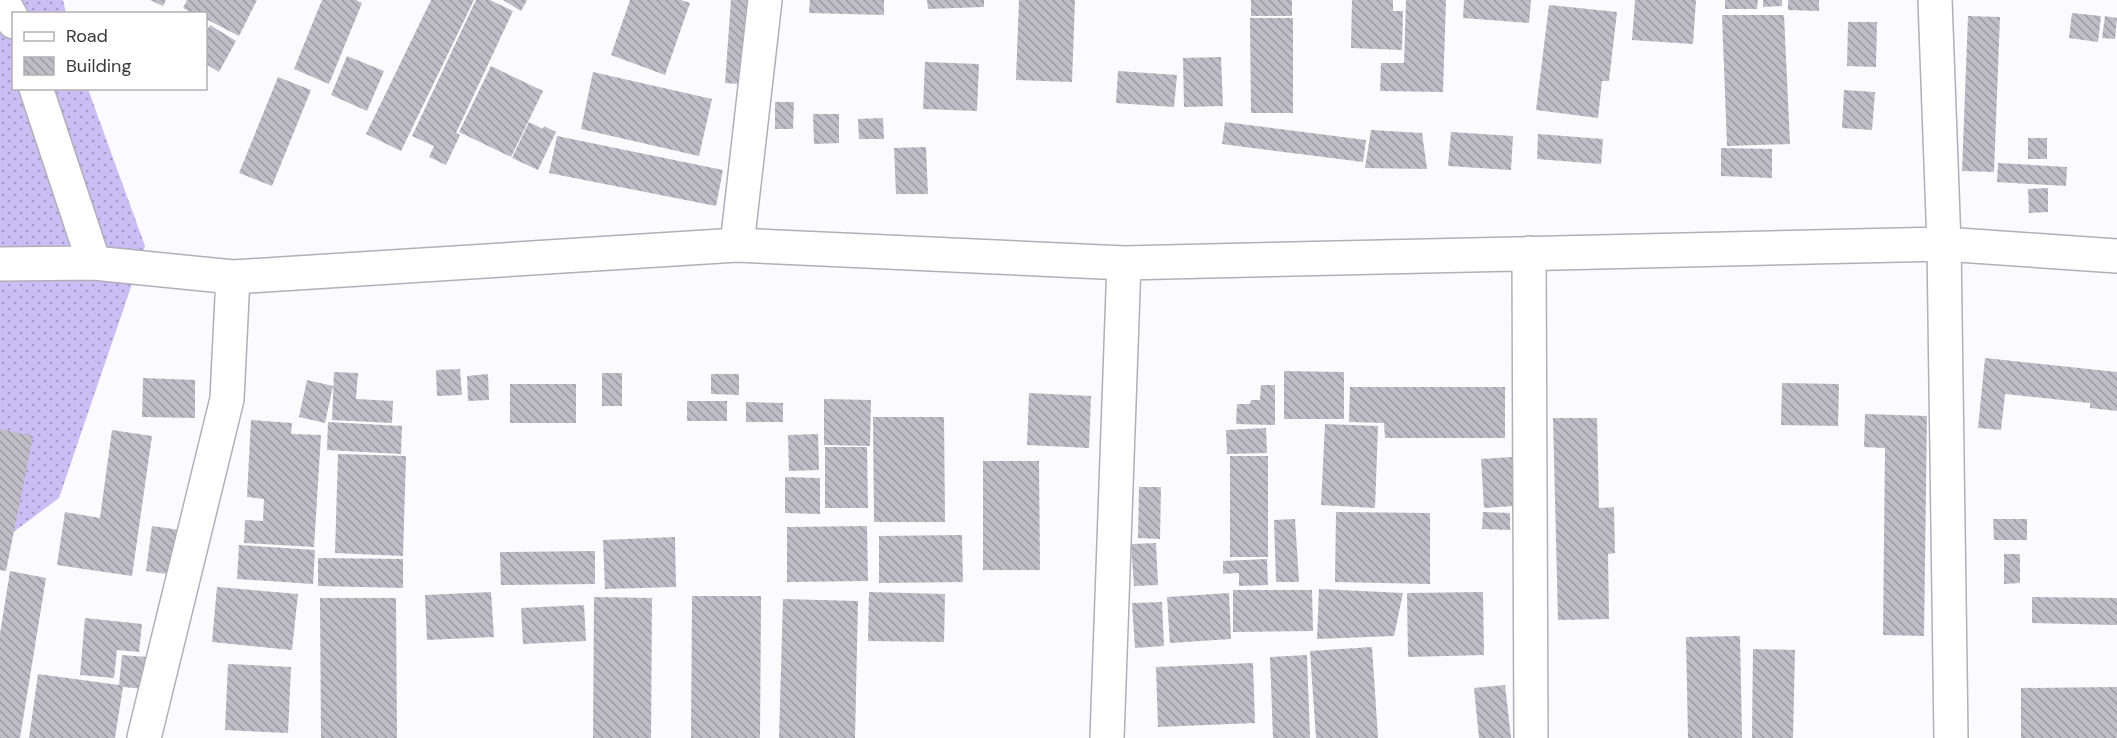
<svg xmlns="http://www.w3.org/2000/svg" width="2117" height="738" font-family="'DM Sans',sans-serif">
<defs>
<pattern id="grass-dots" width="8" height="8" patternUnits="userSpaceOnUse" patternTransform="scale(1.5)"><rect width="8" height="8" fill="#cabef4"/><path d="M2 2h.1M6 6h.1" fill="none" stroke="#a59bc7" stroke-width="1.8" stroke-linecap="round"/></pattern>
<pattern id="building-back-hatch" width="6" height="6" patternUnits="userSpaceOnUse" patternTransform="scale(1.5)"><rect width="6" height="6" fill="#bfbec6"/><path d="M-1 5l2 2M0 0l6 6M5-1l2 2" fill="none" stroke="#9c9ba2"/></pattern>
</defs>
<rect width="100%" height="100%" fill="#fbfaff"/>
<path fill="url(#grass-dots)" d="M 0,0 L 63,0 L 66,13 L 14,14 L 14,88 L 88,89 L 145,246 L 59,498 L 0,542 Z"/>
<path fill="url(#building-back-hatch)" d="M 150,0 L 166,0 L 163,6 Z
M 187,0 L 257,0 L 239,36 L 206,19 L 206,14 L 194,14 L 183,8 Z
M 322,0 L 356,0 L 362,3 L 329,84 L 294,69 Z
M 431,0 L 474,0 L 401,151 L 366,134 Z
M 476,0 L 490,0 L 513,11 L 456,133 L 460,135 L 446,165 L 429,157 L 434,146 L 412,136 Z
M 503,0 L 527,0 L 521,11 Z
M 630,0 L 681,0 L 690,3 L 665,75 L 611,55 Z
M 731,0 L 761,0 L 754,85 L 725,83 Z
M 810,0 L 884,0 L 884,15 L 809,13 Z
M 927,0 L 984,0 L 984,7 L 928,9 Z
M 1019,0 L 1075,0 L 1072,82 L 1016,80 Z
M 1251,0 L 1292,0 L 1292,16 L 1251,16 Z
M 1352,0 L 1393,0 L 1393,11 L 1403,11 L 1402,50 L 1351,48 Z
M 1406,0 L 1446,0 L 1443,92 L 1380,91 L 1381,63 L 1404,63 Z
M 1464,0 L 1531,0 L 1529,23 L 1463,18 Z
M 1635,0 L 1696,0 L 1693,44 L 1632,40 Z
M 1725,0 L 1758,0 L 1757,9 L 1725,9 Z
M 1763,0 L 1782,0 L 1782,6 L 1763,7 Z
M 1788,0 L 1819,0 L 1819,11 L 1788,10 Z
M 1549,5 L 1617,12 L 1609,81 L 1602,81 L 1598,118 L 1536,110 Z
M 2072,13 L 2101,16 L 2098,42 L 2069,38 Z
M 1722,15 L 1784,15 L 1790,144 L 1727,146 Z
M 1968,16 L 2000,17 L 1994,172 L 1962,171 Z
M 2105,16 L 2117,18 L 2115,39 L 2102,38 Z
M 1250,18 L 1293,18 L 1293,113 L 1251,113 Z
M 1848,22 L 1877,22 L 1876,67 L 1847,66 Z
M 210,25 L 236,41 L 219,72 L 206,64 L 206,32 Z
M 347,56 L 384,71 L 367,111 L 331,95 Z
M 1221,57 L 1223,106 L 1184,107 L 1183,58 Z
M 925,62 L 979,64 L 977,111 L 923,109 Z
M 491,66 L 543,91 L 511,157 L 459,132 Z
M 1118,71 L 1177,75 L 1174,107 L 1116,103 Z
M 593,72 L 712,99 L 699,156 L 581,129 Z
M 278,77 L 311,90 L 272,186 L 239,173 Z
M 1844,90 L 1875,92 L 1872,130 L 1842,128 Z
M 775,102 L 794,102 L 793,129 L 775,129 Z
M 813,114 L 839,114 L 839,143 L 814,144 Z
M 883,118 L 884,139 L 859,139 L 858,119 Z
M 529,122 L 543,129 L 544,126 L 556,132 L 538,170 L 512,158 Z
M 1225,122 L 1366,140 L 1363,162 L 1222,144 Z
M 1371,130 L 1422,133 L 1427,169 L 1365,168 Z
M 1451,132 L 1513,136 L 1511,170 L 1448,166 Z
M 1538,134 L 1603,139 L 1601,164 L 1537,159 Z
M 557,136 L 723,170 L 716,206 L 549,173 Z
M 2028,138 L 2047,138 L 2047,159 L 2028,159 Z
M 926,147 L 928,194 L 896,194 L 894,148 Z
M 1721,148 L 1772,149 L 1772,178 L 1721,176 Z
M 1998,163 L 2067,167 L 2066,186 L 1997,182 Z
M 2048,188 L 2048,212 L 2029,213 L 2028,189 Z
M 1985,358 L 2117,372 L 2117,411 L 2090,408 L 2090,403 L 2005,394 L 2001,430 L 1978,428 Z
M 460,369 L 462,395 L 437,396 L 436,370 Z
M 1284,371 L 1344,372 L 1344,419 L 1284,419 Z
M 334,372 L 358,373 L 356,399 L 393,401 L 392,423 L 332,420 Z
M 602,373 L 622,373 L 622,406 L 602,406 Z
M 488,374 L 489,400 L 468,401 L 467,376 Z
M 711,374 L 739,374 L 739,395 L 711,394 Z
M 143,378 L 195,380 L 195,418 L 142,417 Z
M 307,380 L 333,386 L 325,423 L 299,417 Z
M 1782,383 L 1839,384 L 1838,426 L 1781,425 Z
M 510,384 L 576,384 L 576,423 L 510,423 Z
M 1261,385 L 1275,385 L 1275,425 L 1236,424 L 1237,404 L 1250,404 L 1251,400 L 1260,400 Z
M 1350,387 L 1505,387 L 1505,438 L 1385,438 L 1384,423 L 1349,422 Z
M 1029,393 L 1091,396 L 1089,448 L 1027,445 Z
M 824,399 L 871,400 L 870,446 L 824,445 Z
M 687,401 L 727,401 L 727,421 L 687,421 Z
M 746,402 L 783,403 L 783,422 L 746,422 Z
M 1865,414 L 1927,416 L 1924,636 L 1883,635 L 1885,448 L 1864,447 Z
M 873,417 L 944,417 L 945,522 L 874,522 Z
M 1553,418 L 1597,418 L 1599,508 L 1614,507 L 1615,553 L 1608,554 L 1609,619 L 1558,620 Z
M 251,420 L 292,423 L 291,434 L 321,435 L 314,547 L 244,543 L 245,520 L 263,521 L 264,499 L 247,497 Z
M 328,422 L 402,426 L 401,454 L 327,450 Z
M 1325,424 L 1378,426 L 1375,508 L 1321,505 Z
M 1266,428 L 1267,453 L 1227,454 L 1226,430 Z
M 0,429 L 33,436 L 6,571 L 0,570 Z
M 112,430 L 152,436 L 132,576 L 57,565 L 65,512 L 100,518 Z
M 818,434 L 819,470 L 789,471 L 788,435 Z
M 825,447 L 867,447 L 868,508 L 825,508 Z
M 338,454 L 406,456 L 403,556 L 335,553 Z
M 1230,456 L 1268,456 L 1268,557 L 1230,557 Z
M 1512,457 L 1514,506 L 1484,508 L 1481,459 Z
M 983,461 L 1039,461 L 1040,570 L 983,570 Z
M 785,477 L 820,478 L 820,514 L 785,513 Z
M 1139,487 L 1161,487 L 1160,539 L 1138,538 Z
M 1336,512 L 1430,513 L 1430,584 L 1335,582 Z
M 1483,512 L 1510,513 L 1510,530 L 1482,529 Z
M 1295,519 L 1299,582 L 1276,582 L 1274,520 Z
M 1993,519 L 2027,519 L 2027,540 L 1994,540 Z
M 152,526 L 180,530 L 174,575 L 146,571 Z
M 867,526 L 868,581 L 787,582 L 787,527 Z
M 962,535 L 963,582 L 879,583 L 879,536 Z
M 675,537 L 676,587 L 605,589 L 603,540 Z
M 1156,543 L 1158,585 L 1134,586 L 1131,544 Z
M 239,545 L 315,550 L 313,584 L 237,579 Z
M 595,551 L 595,584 L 501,585 L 500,552 Z
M 2004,554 L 2020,554 L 2020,583 L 2004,584 Z
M 318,558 L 403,559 L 403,588 L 318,586 Z
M 1267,559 L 1268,585 L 1239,586 L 1239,573 L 1223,574 L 1223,561 Z
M 10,571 L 46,578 L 20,738 L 0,738 L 0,634 Z
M 217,587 L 298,594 L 292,650 L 212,642 Z
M 1319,589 L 1403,593 L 1394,636 L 1317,639 Z
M 1233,590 L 1312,590 L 1313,631 L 1233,632 Z
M 491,592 L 494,637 L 427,640 L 425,595 Z
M 869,592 L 945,594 L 944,642 L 868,641 Z
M 1483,592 L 1484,655 L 1408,657 L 1407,593 Z
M 1229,593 L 1231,639 L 1170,643 L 1167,597 Z
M 692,596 L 761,596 L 760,738 L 691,738 Z
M 594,597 L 652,598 L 651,738 L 593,738 Z
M 2032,597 L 2117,598 L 2117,625 L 2032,623 Z
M 320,598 L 396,598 L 397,738 L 321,738 Z
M 783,599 L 858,601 L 855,738 L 779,738 Z
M 1162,602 L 1164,646 L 1135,648 L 1132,603 Z
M 584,605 L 586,641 L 523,644 L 521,608 Z
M 85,618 L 142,624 L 139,652 L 117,650 L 114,678 L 80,675 Z
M 1740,636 L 1742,738 L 1688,738 L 1686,637 Z
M 1372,647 L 1378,738 L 1316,738 L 1310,651 Z
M 1753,649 L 1795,650 L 1793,738 L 1752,738 Z
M 122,655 L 147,657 L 145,689 L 123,687 L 115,738 L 29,738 L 38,674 L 119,685 Z
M 1307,655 L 1310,738 L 1273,738 L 1270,657 Z
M 1253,663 L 1255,723 L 1158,727 L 1156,667 Z
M 228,664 L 291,667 L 288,733 L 225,730 Z
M 1505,685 L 1511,738 L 1479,738 L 1474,688 Z
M 2117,687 L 2117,738 L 2021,738 L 2021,688 Z"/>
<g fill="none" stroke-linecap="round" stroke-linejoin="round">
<defs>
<path id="minor" d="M 2,0 L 14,22
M 1935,0 L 1944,244 L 1951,738
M 36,88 L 94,263
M 737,245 L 765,0
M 1529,253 L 1531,738
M 0,264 L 94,263 L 233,277 L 737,245 L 1124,263 L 1944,244 L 2117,256
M 144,738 L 227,399 L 233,277
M 1107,738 L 1124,263"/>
</defs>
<use href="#minor" stroke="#b1afb8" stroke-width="36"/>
<use href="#minor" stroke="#fff" stroke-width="33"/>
</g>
<rect x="12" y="12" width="195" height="78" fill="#ffffff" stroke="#b0b0b1" stroke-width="1.5"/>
<rect x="24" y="32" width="30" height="9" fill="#ffffff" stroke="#b0b0b1" stroke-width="1.5"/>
<text x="66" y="42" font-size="18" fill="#3a393c">Road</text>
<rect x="24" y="57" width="30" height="18" fill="url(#building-back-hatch)" stroke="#b0b0b1" stroke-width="1.5"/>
<text x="66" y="72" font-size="18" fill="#3a393c">Building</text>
</svg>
